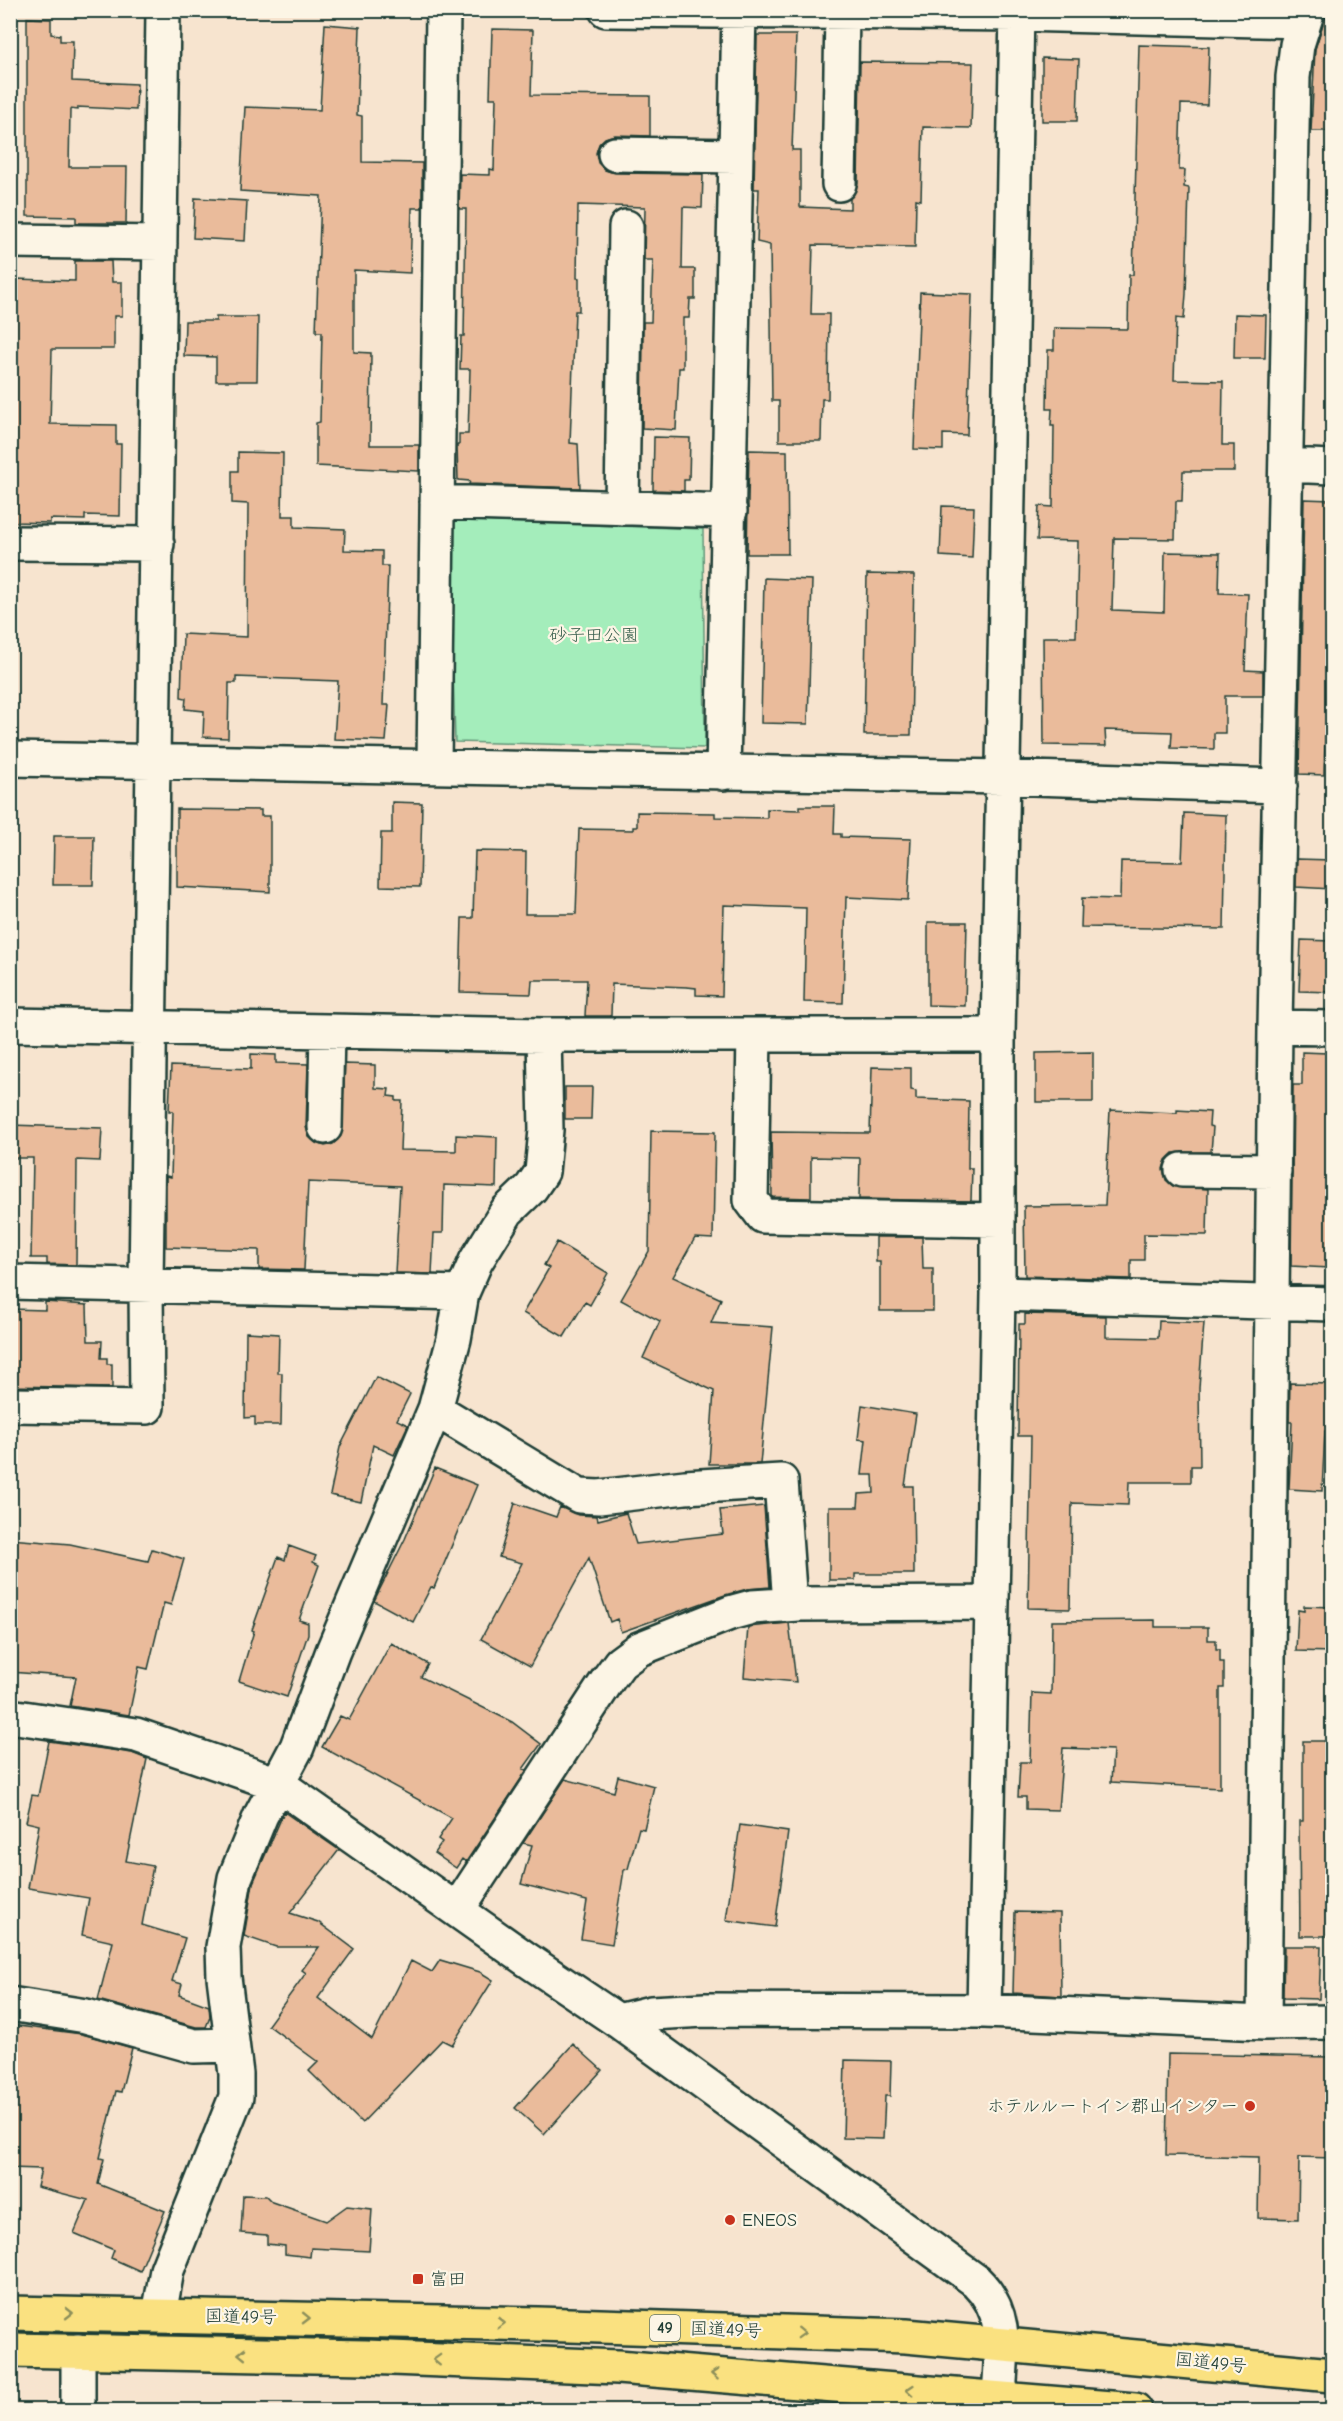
<svg xmlns="http://www.w3.org/2000/svg" width="1343" height="2421" font-family="'Comic Neue','Klee One',sans-serif">
<rect width="100%" height="100%" fill="#f7e4cf"/>
<filter id="ink" filterUnits="userSpaceOnUse"><feTurbulence type="fractalNoise" baseFrequency=".0167" numOctaves="2"/><feDisplacementMap in="SourceGraphic" scale="12" xChannelSelector="R" yChannelSelector="G"/><feConvolveMatrix kernelMatrix="1 2 1 2 8 2 1 2 1" color-interpolation-filters="sRGB"/></filter>
<g filter="url(#ink)">
<path fill="#a4edbb" stroke="#629578" stroke-width="1.5" d="M 449,520 L 703,529 L 705,748 L 455,742 Z"/>
<path fill="#eabb9b" stroke="#1f3d34" stroke-width="1.5" d="M 27,18 L 51,19 L 51,34 L 60,35 L 60,41 L 73,41 L 72,81 L 137,84 L 136,110 L 78,107 L 78,110 L 70,109 L 69,167 L 127,167 L 126,223 L 76,223 L 76,217 L 27,216 Z
M 1325,18 L 1332,19 L 1332,131 L 1311,131 L 1315,49 Z
M 325,24 L 360,27 L 357,115 L 362,116 L 362,162 L 422,163 L 422,208 L 412,208 L 410,273 L 354,270 L 354,352 L 371,353 L 370,445 L 419,445 L 419,471 L 316,466 L 316,423 L 320,422 L 322,332 L 316,332 L 321,196 L 240,191 L 245,107 L 320,110 Z
M 492,29 L 533,30 L 531,95 L 650,96 L 650,136 L 615,135 L 605,138 L 599,144 L 596,153 L 598,163 L 605,170 L 615,173 L 703,174 L 702,208 L 683,207 L 682,269 L 695,269 L 695,299 L 690,299 L 689,318 L 683,318 L 683,368 L 679,368 L 676,430 L 642,428 L 643,322 L 651,322 L 653,260 L 644,260 L 645,207 L 578,205 L 577,278 L 579,278 L 579,311 L 575,311 L 570,443 L 578,444 L 580,488 L 469,484 L 470,481 L 458,480 L 457,445 L 459,445 L 459,434 L 468,434 L 470,369 L 460,369 L 461,336 L 464,336 L 466,209 L 459,209 L 460,174 L 490,175 L 490,169 L 494,170 L 496,98 L 490,98 Z
M 757,35 L 796,35 L 792,150 L 800,150 L 800,207 L 850,209 L 850,198 L 858,184 L 860,62 L 973,63 L 971,128 L 923,127 L 921,200 L 916,199 L 915,247 L 813,245 L 811,314 L 829,314 L 828,399 L 822,399 L 821,441 L 779,441 L 779,401 L 772,401 L 770,245 L 757,242 L 759,189 L 754,189 Z
M 1139,45 L 1209,47 L 1207,105 L 1181,104 L 1179,170 L 1185,170 L 1184,187 L 1189,188 L 1186,294 L 1184,319 L 1176,318 L 1174,380 L 1223,381 L 1222,445 L 1234,445 L 1234,471 L 1183,471 L 1182,501 L 1176,501 L 1175,539 L 1114,538 L 1112,610 L 1164,612 L 1165,552 L 1220,553 L 1219,593 L 1248,594 L 1245,670 L 1263,671 L 1263,696 L 1225,696 L 1225,733 L 1214,733 L 1214,749 L 1171,748 L 1172,732 L 1105,730 L 1106,746 L 1044,745 L 1043,637 L 1076,637 L 1078,541 L 1037,540 L 1039,506 L 1053,507 L 1054,426 L 1051,426 L 1052,409 L 1047,409 L 1048,350 L 1054,350 L 1054,328 L 1128,329 L 1129,275 L 1133,275 Z
M 1042,58 L 1079,59 L 1077,121 L 1042,121 Z
M 195,198 L 247,201 L 245,241 L 193,238 Z
M 75,261 L 111,261 L 112,282 L 122,282 L 122,316 L 114,316 L 114,349 L 52,349 L 50,424 L 116,425 L 116,444 L 121,444 L 120,516 L 85,515 L 85,520 L 50,519 L 50,523 L 14,522 L 15,468 L 12,467 L 16,279 L 75,281 Z
M 920,292 L 972,294 L 967,435 L 943,434 L 943,450 L 914,449 Z
M 1235,314 L 1266,315 L 1265,358 L 1234,358 Z
M 216,317 L 258,317 L 257,381 L 216,381 L 216,357 L 184,356 L 185,321 L 216,321 Z
M 654,437 L 690,438 L 689,480 L 684,480 L 684,491 L 653,490 Z
M 749,450 L 787,451 L 788,554 L 747,554 Z
M 238,452 L 283,453 L 282,516 L 294,516 L 294,527 L 345,529 L 344,550 L 382,551 L 382,566 L 388,566 L 383,705 L 389,705 L 386,741 L 334,739 L 338,681 L 236,677 L 236,683 L 229,683 L 228,738 L 203,737 L 204,711 L 185,709 L 186,698 L 181,697 L 183,634 L 247,637 L 248,504 L 232,503 L 232,471 L 238,471 Z
M 1304,499 L 1331,500 L 1332,507 L 1332,679 L 1327,679 L 1324,775 L 1299,774 Z
M 942,506 L 974,507 L 972,558 L 940,556 Z
M 867,574 L 914,575 L 911,735 L 864,735 Z
M 764,578 L 812,580 L 808,724 L 761,723 Z
M 392,802 L 422,803 L 420,887 L 380,886 L 381,833 L 392,833 Z
M 800,806 L 835,806 L 834,834 L 841,834 L 841,837 L 911,839 L 908,900 L 846,897 L 843,1003 L 804,1002 L 806,908 L 724,905 L 722,996 L 696,995 L 696,988 L 687,987 L 612,984 L 611,1016 L 585,1016 L 587,980 L 532,980 L 531,994 L 460,992 L 462,918 L 473,918 L 475,851 L 526,852 L 525,914 L 576,914 L 579,829 L 633,830 L 633,827 L 637,827 L 637,812 L 715,813 L 715,817 L 767,818 L 767,809 L 800,810 Z
M 177,809 L 261,810 L 261,816 L 270,816 L 270,892 L 177,887 Z
M 1184,813 L 1226,815 L 1224,929 L 1081,927 L 1082,898 L 1120,899 L 1121,861 L 1182,862 Z
M 54,836 L 94,836 L 93,885 L 53,885 Z
M 1297,859 L 1332,860 L 1332,889 L 1296,887 Z
M 928,922 L 967,922 L 965,1006 L 928,1005 Z
M 1301,940 L 1332,941 L 1332,992 L 1299,991 Z
M 1093,1052 L 1093,1102 L 1036,1102 L 1036,1053 Z
M 1302,1052 L 1327,1053 L 1327,1086 L 1332,1086 L 1332,1196 L 1329,1268 L 1291,1266 L 1293,1085 L 1302,1085 Z
M 251,1054 L 276,1055 L 276,1063 L 308,1064 L 306,1127 L 309,1137 L 316,1143 L 325,1146 L 333,1144 L 341,1136 L 345,1064 L 375,1065 L 375,1088 L 389,1089 L 388,1096 L 396,1097 L 396,1101 L 402,1101 L 400,1150 L 456,1151 L 456,1135 L 497,1137 L 496,1187 L 444,1185 L 443,1233 L 434,1233 L 432,1274 L 395,1273 L 400,1186 L 308,1182 L 304,1270 L 259,1269 L 259,1250 L 166,1247 L 166,1176 L 171,1177 L 173,1111 L 169,1111 L 171,1066 L 251,1069 Z
M 872,1067 L 911,1068 L 911,1090 L 916,1091 L 916,1099 L 969,1101 L 968,1168 L 972,1168 L 971,1201 L 859,1199 L 860,1158 L 811,1157 L 811,1198 L 772,1197 L 771,1132 L 870,1133 Z
M 565,1087 L 592,1087 L 591,1119 L 565,1119 Z
M 1110,1110 L 1177,1113 L 1177,1110 L 1210,1112 L 1209,1126 L 1213,1127 L 1211,1152 L 1173,1153 L 1166,1160 L 1163,1169 L 1166,1180 L 1173,1186 L 1208,1189 L 1207,1235 L 1144,1234 L 1144,1260 L 1131,1260 L 1131,1279 L 1025,1276 L 1024,1206 L 1105,1205 Z
M 10,1125 L 102,1128 L 100,1161 L 77,1160 L 76,1265 L 47,1264 L 47,1258 L 31,1258 L 33,1158 L 10,1158 Z
M 651,1131 L 715,1132 L 713,1239 L 695,1238 L 673,1277 L 721,1299 L 711,1323 L 773,1327 L 760,1464 L 709,1464 L 714,1391 L 643,1358 L 660,1321 L 621,1300 L 649,1251 Z
M 876,1237 L 922,1237 L 923,1269 L 933,1269 L 933,1311 L 880,1311 L 880,1262 L 876,1262 Z
M 557,1242 L 608,1273 L 590,1305 L 585,1302 L 564,1337 L 523,1313 L 549,1268 L 544,1265 Z
M 45,1302 L 87,1305 L 88,1341 L 102,1341 L 101,1358 L 107,1358 L 107,1364 L 112,1364 L 112,1388 L 10,1386 L 10,1309 L 45,1310 Z
M 1025,1314 L 1106,1316 L 1106,1337 L 1158,1338 L 1159,1321 L 1204,1323 L 1199,1388 L 1200,1466 L 1191,1466 L 1191,1482 L 1129,1482 L 1128,1505 L 1072,1503 L 1070,1609 L 1028,1608 L 1031,1436 L 1018,1436 L 1019,1324 L 1025,1324 Z
M 246,1332 L 279,1334 L 278,1373 L 282,1373 L 281,1425 L 255,1425 L 255,1417 L 245,1418 Z
M 376,1377 L 410,1394 L 397,1420 L 408,1425 L 394,1455 L 373,1445 L 361,1502 L 330,1495 L 340,1447 Z
M 1290,1383 L 1332,1384 L 1332,1431 L 1325,1431 L 1322,1491 L 1289,1489 L 1292,1422 L 1289,1422 Z
M 862,1405 L 916,1414 L 905,1486 L 913,1486 L 914,1574 L 855,1574 L 855,1580 L 829,1580 L 829,1507 L 858,1507 L 859,1494 L 874,1493 L 873,1475 L 862,1475 L 866,1440 L 858,1439 Z
M 435,1468 L 477,1485 L 434,1588 L 431,1587 L 413,1622 L 374,1601 L 405,1539 Z
M 515,1503 L 556,1517 L 560,1507 L 578,1515 L 597,1516 L 598,1520 L 626,1513 L 636,1544 L 723,1534 L 720,1510 L 764,1506 L 770,1587 L 747,1589 L 725,1595 L 621,1632 L 617,1619 L 610,1622 L 589,1558 L 530,1666 L 481,1639 L 522,1563 L 499,1557 Z
M 10,1539 L 70,1544 L 148,1561 L 152,1549 L 184,1559 L 171,1605 L 164,1603 L 148,1669 L 139,1667 L 129,1715 L 70,1706 L 76,1677 L 10,1672 Z
M 289,1546 L 316,1556 L 313,1562 L 319,1565 L 299,1620 L 308,1623 L 308,1634 L 287,1697 L 239,1681 L 254,1631 L 252,1630 L 278,1557 L 285,1560 Z
M 1304,1606 L 1332,1607 L 1332,1652 L 1296,1651 L 1298,1610 L 1304,1611 Z
M 1155,1620 L 1155,1627 L 1208,1627 L 1208,1640 L 1216,1640 L 1216,1649 L 1220,1649 L 1220,1662 L 1224,1662 L 1224,1688 L 1220,1688 L 1220,1788 L 1111,1782 L 1113,1750 L 1063,1748 L 1058,1810 L 1026,1809 L 1026,1797 L 1018,1797 L 1020,1762 L 1030,1762 L 1032,1693 L 1051,1694 L 1052,1621 Z
M 789,1623 L 796,1682 L 744,1677 L 748,1627 Z
M 391,1643 L 428,1664 L 421,1677 L 512,1722 L 541,1744 L 523,1769 L 527,1770 L 466,1862 L 462,1859 L 456,1868 L 434,1853 L 442,1842 L 438,1839 L 452,1818 L 322,1747 L 340,1716 L 349,1720 Z
M 49,1741 L 132,1753 L 147,1759 L 126,1861 L 153,1866 L 142,1925 L 185,1938 L 172,1981 L 182,1984 L 179,1995 L 209,2006 L 210,2017 L 206,2027 L 196,2027 L 98,2000 L 113,1942 L 82,1935 L 89,1898 L 28,1888 L 39,1825 L 26,1822 L 32,1795 L 38,1796 Z
M 1303,1741 L 1332,1741 L 1332,1936 L 1300,1936 L 1299,1821 L 1303,1821 Z
M 618,1776 L 654,1786 L 644,1829 L 639,1828 L 628,1869 L 624,1870 L 612,1944 L 581,1939 L 587,1901 L 521,1884 L 532,1845 L 523,1843 L 565,1779 L 614,1792 Z
M 284,1812 L 339,1850 L 290,1913 L 318,1922 L 354,1949 L 318,1998 L 372,2039 L 411,1961 L 432,1972 L 440,1960 L 480,1972 L 493,1980 L 452,2045 L 442,2040 L 362,2123 L 309,2071 L 318,2062 L 268,2025 L 306,1973 L 302,1970 L 319,1947 L 276,1947 L 244,1936 L 253,1883 Z
M 740,1825 L 788,1832 L 775,1927 L 726,1920 Z
M 1015,1912 L 1060,1913 L 1061,1996 L 1013,1993 Z
M 1284,1946 L 1321,1946 L 1319,1999 L 1283,1998 Z
M 10,2025 L 82,2034 L 132,2048 L 121,2092 L 116,2091 L 100,2158 L 104,2159 L 98,2184 L 165,2211 L 140,2271 L 111,2258 L 114,2250 L 74,2233 L 88,2200 L 37,2187 L 41,2169 L 10,2168 Z
M 573,2044 L 602,2070 L 544,2134 L 515,2108 Z
M 1168,2054 L 1332,2057 L 1332,2158 L 1299,2157 L 1298,2219 L 1258,2218 L 1259,2157 L 1166,2155 Z
M 845,2060 L 891,2061 L 890,2096 L 885,2096 L 883,2139 L 843,2138 Z
M 243,2195 L 266,2196 L 272,2202 L 326,2221 L 347,2206 L 372,2209 L 369,2251 L 311,2248 L 310,2257 L 285,2254 L 285,2246 L 267,2244 L 267,2235 L 241,2233 Z"/>
<g fill="none" stroke-linecap="round" stroke-linejoin="round">
<defs>
<path id="minor" d="M 606,10 L 1017,14 L 1302,21
M 615,154 L 736,156
M 839,184 L 842,13
M 10,241 L 160,243
M 1287,465 L 1332,467
M 437,502 L 730,511
M 622,508 L 626,227
M 10,543 L 157,544
M 10,759 L 1003,777 L 1280,786
M 434,765 L 443,10
M 723,773 L 739,10
M 10,1025 L 544,1035
M 1275,1027 L 1332,1028
M 754,1035 L 751,1200 L 763,1216 L 998,1220
M 325,1127 L 327,1031
M 1182,1170 L 1274,1171
M 10,1282 L 462,1293
M 998,1294 L 1332,1304
M 10,1405 L 147,1407 L 146,1285 L 163,10
M 435,1409 L 579,1496 L 599,1497 L 685,1487 L 781,1481 L 790,1604
M 10,1716 L 136,1735 L 278,1784 L 526,1959 L 618,2021 L 976,2281 C 1010,2314 1001,2354 999,2397
M 457,1910 L 609,1678 L 620,1663 L 639,1649 L 730,1613 L 752,1607 L 799,1604 L 992,1603
M 10,2004 L 86,2016 L 194,2046 L 232,2045
M 984,2011 L 998,1294 L 998,1035 L 1017,10
M 618,2021 L 651,2013 L 705,2010 L 984,2011 L 1264,2023 L 1332,2022
M 1264,2023 L 1275,1027 L 1293,77 L 1297,45 L 1308,10
M 159,2315 L 167,2270 L 236,2097 L 236,2074 L 224,1977 L 223,1947 L 235,1878 L 261,1815 L 297,1747 L 333,1651 L 435,1409 L 454,1339 L 462,1293 L 476,1261 L 507,1211 L 531,1188 L 542,1172 L 546,1130 L 544,1035 L 998,1035
M 78,2410 L 78,2351"/>
<path id="highway" d="M 10,2313 L 538,2324 L 906,2336 L 1332,2375
M 10,2350 L 366,2357 L 618,2367 L 1135,2410"/>
</defs>
<use href="#minor" stroke="#1f3d34" stroke-width="38"/>
<use href="#highway" stroke="#1f3d34" stroke-width="38"/>
<use href="#minor" stroke="#fcf5e5" stroke-width="33"/>
<use href="#highway" stroke="#fae180" stroke-width="33"/>
</g>
<defs><path id="oneway-chevron" d="M-2-3.5L2.5 0L-2 3.5" fill="none" stroke-width="1.6" stroke-linecap="round" stroke-linejoin="round" transform="scale(1.5)"/></defs>
<g stroke="#8c8f5a">
<use href="#oneway-chevron" transform="translate(69 2313)"/>
<use href="#oneway-chevron" transform="translate(306 2318) rotate(1)"/>
<use href="#oneway-chevron" transform="translate(501 2323) rotate(1)"/>
<use href="#oneway-chevron" transform="translate(801 2333) rotate(2)"/>
<use href="#oneway-chevron" transform="translate(242 2354) rotate(-179)"/>
<use href="#oneway-chevron" transform="translate(437 2360) rotate(-178)"/>
<use href="#oneway-chevron" transform="translate(715 2374) rotate(-176)"/>
<use href="#oneway-chevron" transform="translate(910 2390) rotate(-175)"/>
</g>
</g>
<g fill="#c8321e" stroke="#fcf5e5" stroke-width="2">
<circle cx="1250" cy="2106" r="6"/>
<circle cx="730" cy="2220" r="6"/>
<rect x="412" y="2273" width="12" height="12" rx="3"/>
</g>
<g text-anchor="middle" dominant-baseline="central" stroke-width="4.5" stroke-linejoin="round" paint-order="stroke">
<rect fill="#fcf5e5" stroke="#617469" stroke-width="1.5" x="650" y="2315" width="30" height="26" rx="4.5"/>
<g font-size="16" font-weight="bold" fill="#1f3d34">
<text x="665" y="2328">49</text>
</g>
<g font-size="18" fill="#3a604f" stroke="#fcf5e5">
<text x="594" y="635">砂子田公園</text>
</g>
<g font-size="18" fill="#1f3d34" stroke="#fcf5e5" text-anchor="start">
<text x="1238" y="2106" text-anchor="end">ホテルルートイン郡山インター</text>
<text x="742" y="2220">ENEOS</text>
<text x="430" y="2279">富田</text>
</g>
<g font-size="18" fill="#1f3d34" stroke="#fcf5e5">
<text transform="translate(241 2317) rotate(1)">国道49号</text>
<text transform="translate(726 2330) rotate(2)">国道49号</text>
<text transform="translate(1211 2363) rotate(6)">国道49号</text>
</g>
</g>
<rect width="1343" height="2421" fill="none" stroke="#fcf5e5" stroke-width="36"/>
<rect x="18" y="18" width="1307" height="2385" fill="none" stroke="#1f3d34" stroke-width="2" filter="url(#ink)"/>
</svg>
